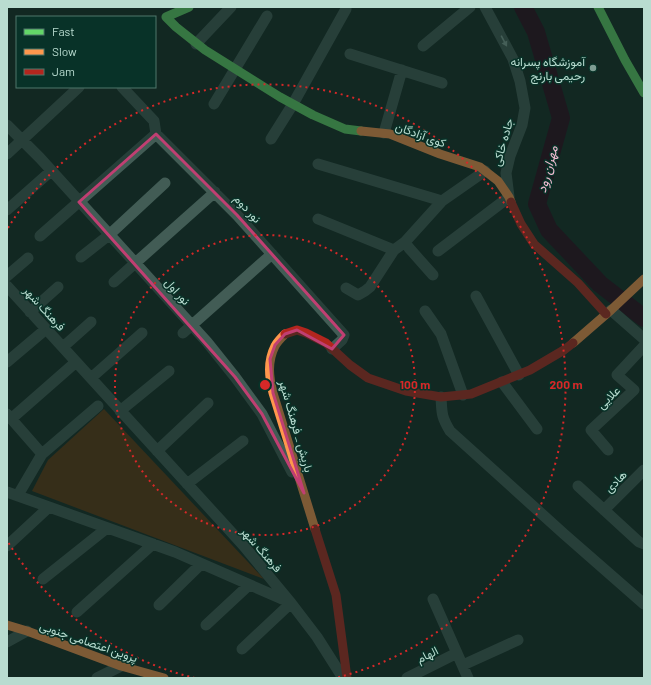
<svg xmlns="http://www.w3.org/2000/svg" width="651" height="685" font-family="Barlow,Vazirmatn,sans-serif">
<rect width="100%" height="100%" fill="#122823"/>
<path fill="#62350f" d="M 104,409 L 264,579 L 32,491 L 48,460 Z"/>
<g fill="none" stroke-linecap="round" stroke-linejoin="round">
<path stroke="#2c051a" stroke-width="18" d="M 523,7 L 536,32 L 561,118 L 537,204 L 549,230 L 600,284 L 644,318"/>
<path stroke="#425c55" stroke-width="11" d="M 196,44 L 231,7
M 423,46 L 470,7
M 350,54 L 442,83
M 122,87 L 154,121 L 156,134 L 237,215 L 344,335 L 342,340 L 332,349
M 214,104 L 267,16
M 7,125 L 40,158 L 207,342 L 235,377 L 262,414 L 292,472
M 384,133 L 402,70
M 271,139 L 293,104 L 346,9
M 7,154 L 79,87
M 318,164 L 442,201 L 485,171
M 7,210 L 51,171
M 318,219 L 394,250
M 40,236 L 156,134
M 405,242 L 409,248 L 433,275
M 438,251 L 509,197 L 506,173 L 510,156 L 522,125 L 525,108 L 520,81 L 513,59 L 485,7
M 81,257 L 109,235 L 165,183
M 7,276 L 28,258
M 114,282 L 215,192
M 7,286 L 243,545 L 291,603 L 317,637 L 343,678
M 346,288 L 358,295 L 365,291 L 370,287 L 394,250 L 405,242 L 442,201
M 476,296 L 519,375
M 611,310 L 644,339
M 425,311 L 441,334 L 463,395
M 30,312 L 58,287
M 183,333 L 272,254
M 63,347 L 91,322
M 7,362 L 46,329
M 91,378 L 142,333
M 502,382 L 537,429
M 441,397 C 442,413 441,416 450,431 L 564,534 L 644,604
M 120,411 L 169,371
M 7,414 L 42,454 L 18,495
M 11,419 L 76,362
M 608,450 L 591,430 L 634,390 L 617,375 L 644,346
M 157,451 L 208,403
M 42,454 L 98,406
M 187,484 L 243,441
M 578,486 L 639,542 L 644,544
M 7,492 L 175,552 L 289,602
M 604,510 L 644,470
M 7,546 L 49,507
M 43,579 L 107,528
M 433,599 L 468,678
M 159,605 L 201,564
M 77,612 L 153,544
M 206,625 L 249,585
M 7,642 L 27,631
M 242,649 L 291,603
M 463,665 L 518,640
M 97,678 L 121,666
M 407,678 L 457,653"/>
<path stroke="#63d668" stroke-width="9" d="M 189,7 L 166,17 L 176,27 L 205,50 L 280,97 L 313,115 L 345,129 L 361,131
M 598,7 L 625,60 L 644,93"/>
<path stroke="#ff974d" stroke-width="9" d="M 361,131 L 390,134 L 440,154 L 480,167 L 498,181 L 509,197 L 511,202
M 285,334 C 281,338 277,342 275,346 C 267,362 269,377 273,393 L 315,529
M 573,343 L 611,310 L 644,279
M 7,625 L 27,631 L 121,666 L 164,678"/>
<path stroke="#b3261e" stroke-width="9" d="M 511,202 L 521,224 L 534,244 L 578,283 L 606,314
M 285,334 L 297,330 L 306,333 L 326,343 L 350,365 L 368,378 L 406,391 L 441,397 L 471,394 L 530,370 L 564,350 L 573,343
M 315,529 L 336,595 L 347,678"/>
</g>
<defs><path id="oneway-solid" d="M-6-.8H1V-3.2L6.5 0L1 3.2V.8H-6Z"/></defs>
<use fill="#83a299" href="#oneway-solid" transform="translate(504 41) rotate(62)"/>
<path d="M0 0H651V685H0ZM 156,134 L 237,215 L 344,335 L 332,349 L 297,330 L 285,334 L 275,345 L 270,359 L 273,393 L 304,493 L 262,414 L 235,377 L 79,202 Z" fill="#122823" fill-opacity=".55" fill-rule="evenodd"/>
<path fill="none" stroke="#c03f72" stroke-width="3" stroke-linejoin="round" d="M 156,134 L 237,215 L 344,335 L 332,349 L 297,330 L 285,334 L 275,345 L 270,359 L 273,393 L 304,493 L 262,414 L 235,377 L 79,202 Z"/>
<g fill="none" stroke="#d62828" stroke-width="2" stroke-dasharray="2 4">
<circle cx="265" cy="385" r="150"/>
<path d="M195 678A301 301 0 0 1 8 542M8 228A301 301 0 1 1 335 678"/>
</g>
<circle fill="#7f9d93" stroke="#083228" stroke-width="1.5" cx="593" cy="68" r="4"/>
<g text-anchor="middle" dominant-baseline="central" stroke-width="3" stroke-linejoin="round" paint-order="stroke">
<g font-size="12" fill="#b9dcd0" stroke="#083228" text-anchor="end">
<text x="585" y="61">آموزشگاه پسرانه<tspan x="585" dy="14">رحیمی بارنج</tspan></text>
</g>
<g font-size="12" fill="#b9dcd0" stroke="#083228">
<text transform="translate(421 134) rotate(20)">کوی آزادگان</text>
<text transform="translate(502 142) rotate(-74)">جاده خاکی</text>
<text transform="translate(248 208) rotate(47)">نور دوم</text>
<text transform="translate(178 291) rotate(48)">نور اول</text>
<text transform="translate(45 308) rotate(48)">فرهنگ شهر</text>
<text transform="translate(608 397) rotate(-43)">علایی</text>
<text transform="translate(297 426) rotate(74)">باریش _ فرهنگ شهر</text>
<text transform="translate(615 481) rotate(-45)">هادی</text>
<text transform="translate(262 549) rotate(49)">فرهنگ شهر</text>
<text transform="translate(89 641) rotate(19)">پروین اعتصامی جنوبی</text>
<text transform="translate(427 654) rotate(-27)">الهام</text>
</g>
<g font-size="13" font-style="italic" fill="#f0bbd0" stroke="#083228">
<text transform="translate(547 169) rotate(-75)">مهران رود</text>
</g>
</g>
<circle cx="265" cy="385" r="6" fill="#d62828" stroke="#083228" stroke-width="2"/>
<g font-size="12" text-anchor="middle" font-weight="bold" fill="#d62828" stroke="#083228" stroke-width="3" stroke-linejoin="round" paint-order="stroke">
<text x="415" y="389">100 m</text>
<text x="566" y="389">200 m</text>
</g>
<rect width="651" height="685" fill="none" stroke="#b9dcd0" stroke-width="16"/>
<rect x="16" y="16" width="140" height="72" fill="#083228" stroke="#4f766b"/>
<rect x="24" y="29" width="20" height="6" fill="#63d668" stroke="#4f766b"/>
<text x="52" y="36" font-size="12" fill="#b9dcd0">Fast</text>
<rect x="24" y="49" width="20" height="6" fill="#ff974d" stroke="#4f766b"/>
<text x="52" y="56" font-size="12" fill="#b9dcd0">Slow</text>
<rect x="24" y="69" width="20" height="6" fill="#b3261e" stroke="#4f766b"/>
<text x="52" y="76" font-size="12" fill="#b9dcd0">Jam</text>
</svg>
